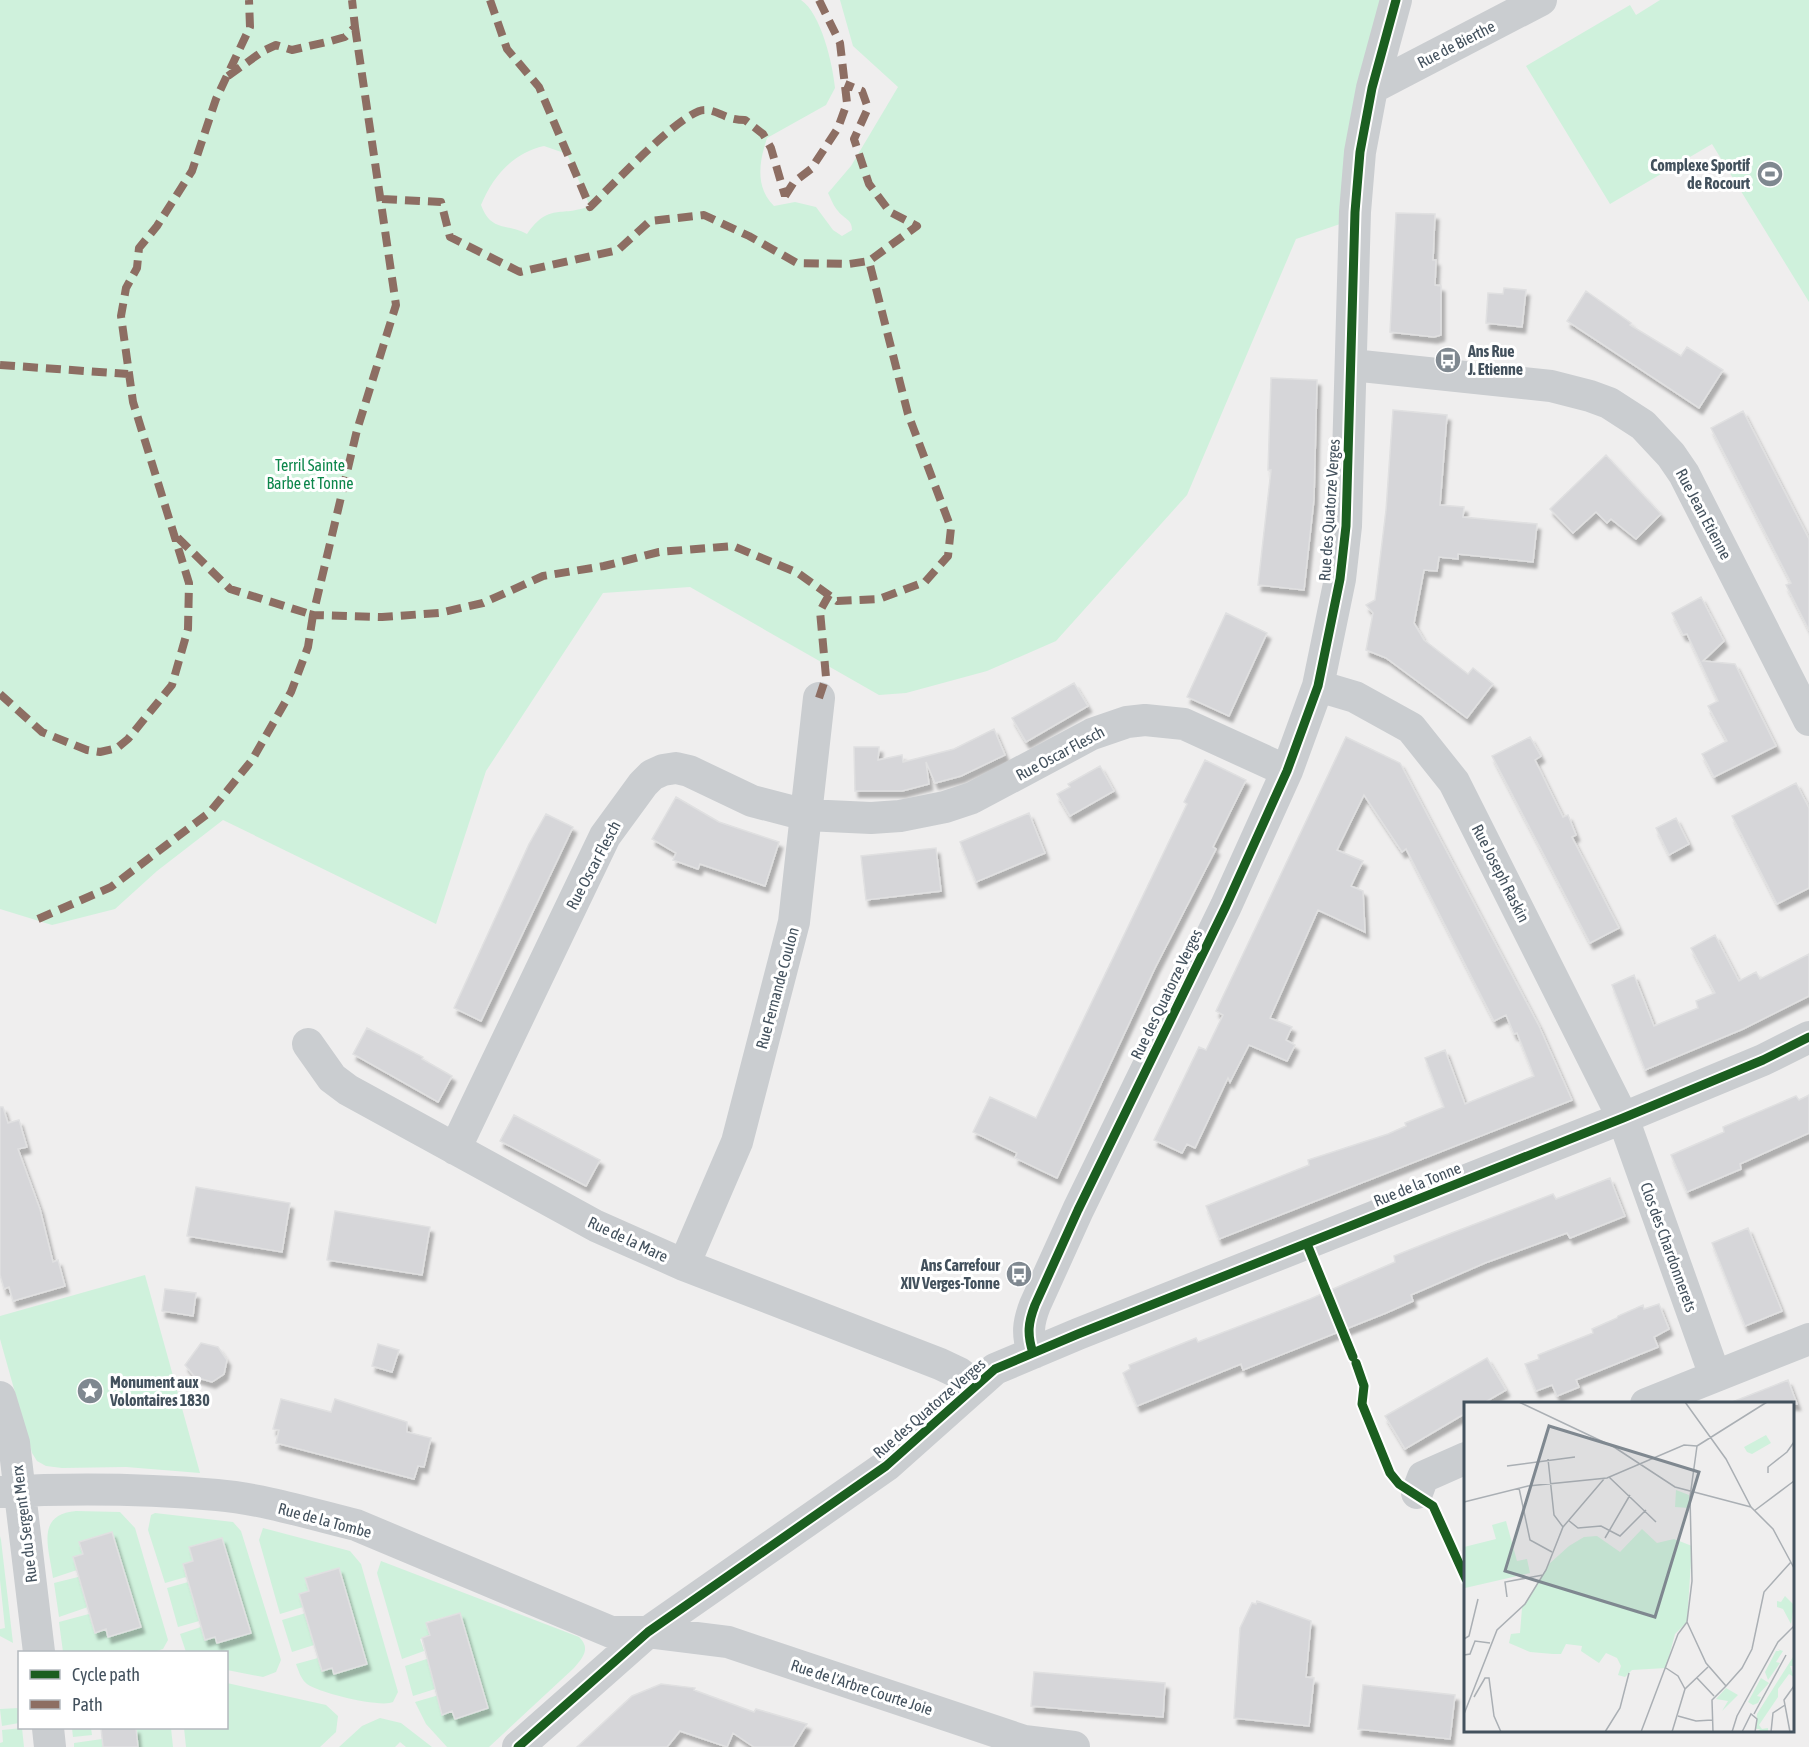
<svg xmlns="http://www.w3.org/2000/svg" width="1809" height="1747" font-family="'Asap Condensed',sans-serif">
<defs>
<filter id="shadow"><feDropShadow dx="3.5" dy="6" stdDeviation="1.5" flood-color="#0004"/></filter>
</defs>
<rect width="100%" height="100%" fill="#efeeee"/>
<path fill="#cff1dc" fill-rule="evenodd" d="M 0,0 L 801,0 C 821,13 833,65 835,88 L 826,105 L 767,138 C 759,162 755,187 774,206 L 795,202 L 816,207 L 833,230 L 842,236 L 852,230 C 852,219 844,219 838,211 C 834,207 831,199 828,193 L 851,166 L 898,87 L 853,46 L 840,0 L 1396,0 L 1346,222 L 1296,239 L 1187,495 L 1056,641 L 987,671 L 906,693 L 879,695 L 690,587 L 603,593 L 486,771 L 436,924 L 223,820 L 157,871 L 115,909 L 52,925 L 0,909 ZM 544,146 L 567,154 L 590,206 C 559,218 550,202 527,234 C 506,223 491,232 481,205 C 493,176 513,153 544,146 Z
M 1660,0 L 1809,0 L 1809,302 L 1712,144 L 1610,204 L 1526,66 L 1630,5 L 1636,15 Z
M 145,1275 L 200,1473 L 126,1467 L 62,1468 L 46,1466 L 37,1461 L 32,1453 L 0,1339 L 0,1316 Z
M 76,1511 L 120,1512 L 135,1528 L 168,1640 L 163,1649 L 154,1652 L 130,1650 L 63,1652 L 59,1622 L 100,1611 L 95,1633 L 106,1629 L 109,1637 L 141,1627 L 112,1532 L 80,1542 L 83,1554 L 77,1570 L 53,1578 C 49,1547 35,1515 76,1511 Z
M 155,1513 L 233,1522 L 241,1531 L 281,1660 L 276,1672 L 263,1677 L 227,1670 L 226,1652 L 186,1652 L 180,1634 L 201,1627 L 215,1637 L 218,1643 L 251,1633 L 222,1538 L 189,1547 L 193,1561 L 183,1564 L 186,1577 L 165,1583 L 148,1530 L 151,1515 Z
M 263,1528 L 350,1551 L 361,1564 L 398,1692 L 393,1702 C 381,1708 319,1693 307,1684 C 301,1679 299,1672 296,1664 L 318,1658 L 322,1670 L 332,1668 L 334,1674 L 367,1664 L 339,1568 L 306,1578 L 309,1591 L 299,1595 L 303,1607 L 280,1614 L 259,1540 Z
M 0,1536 L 1,1540 L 13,1643 L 0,1636 L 0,1629 L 5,1628 L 0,1580 Z
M 381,1561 L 579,1637 C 591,1648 583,1658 574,1668 L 489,1747 L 447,1747 L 426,1724 L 415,1702 L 446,1693 L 439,1703 L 443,1715 L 452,1711 L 455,1719 L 488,1708 L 460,1613 L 426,1622 L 430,1635 L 420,1639 L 424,1651 L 402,1659 L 377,1573 Z
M 90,1574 L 88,1607 L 59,1617 L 54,1583 Z
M 199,1579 L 194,1602 L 197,1614 L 208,1611 L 210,1618 L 178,1627 L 167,1588 Z
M 316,1610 L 321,1630 L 310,1633 L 314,1645 L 292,1652 L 282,1620 Z
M 436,1656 L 435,1689 L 413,1696 L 405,1666 Z
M 227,1683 L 326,1705 L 338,1716 L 336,1732 L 320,1747 L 186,1747 L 184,1728 L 226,1728 Z
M 19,1708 L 19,1723 L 2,1726 L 0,1709 Z
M 380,1718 L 401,1723 L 432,1747 L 406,1747 L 400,1742 L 395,1747 L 339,1747 L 362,1726 Z
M 22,1728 L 24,1747 L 0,1747 L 0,1743 L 3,1742 L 2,1730 Z
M 72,1728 L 95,1728 L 91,1728 L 92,1735 L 73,1737 Z
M 136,1728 L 171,1728 L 173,1747 L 138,1747 Z
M 102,1739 L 103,1747 L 74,1747 L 74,1743 Z"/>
<path fill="#d6d6d9" stroke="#e0e0e1" stroke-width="1.5" filter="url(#shadow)" d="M 1396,213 L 1435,214 L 1433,260 L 1436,260 L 1435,285 L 1441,286 L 1441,335 L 1434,337 L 1390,332 Z
M 1504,288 L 1526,290 L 1522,327 L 1486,323 L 1488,293 L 1503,294 Z
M 1586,291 L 1631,323 L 1630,325 L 1681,356 L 1687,347 L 1723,370 L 1699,408 L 1567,321 Z
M 1271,378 L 1317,380 L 1314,499 L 1304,590 L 1258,585 L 1271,470 L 1268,470 Z
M 1393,410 L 1447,415 L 1440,505 L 1464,507 L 1463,517 L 1537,524 L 1533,562 L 1458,554 L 1458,559 L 1439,557 L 1437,571 L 1424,570 L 1414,623 L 1424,640 L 1468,674 L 1473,668 L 1493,684 L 1467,718 L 1386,658 L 1366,650 L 1373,613 L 1366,605 L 1375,600 L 1386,510 Z
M 1743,411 L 1809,539 L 1809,630 L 1786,585 L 1791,583 L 1711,428 Z
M 1606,455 L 1661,514 L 1636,539 L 1611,519 L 1607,523 L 1596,512 L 1573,533 L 1550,509 Z
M 1701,597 L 1724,641 L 1703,661 L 1735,664 L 1776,746 L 1714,777 L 1702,754 L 1727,741 L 1708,706 L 1718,701 L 1687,634 L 1683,635 L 1672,613 Z
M 1226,613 L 1267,633 L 1229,716 L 1187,697 Z
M 1074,683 L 1088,706 L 1026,742 L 1012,718 Z
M 994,729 L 1005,755 L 961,776 L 935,783 L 926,762 L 929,784 L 902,791 L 855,791 L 854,747 L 879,747 L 878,760 L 902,755 L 903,762 L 954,749 Z
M 1346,737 L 1400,763 L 1539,1026 L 1572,1100 L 1219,1239 L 1206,1206 L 1309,1165 L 1308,1160 L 1388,1134 L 1406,1126 L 1405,1123 L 1444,1107 L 1425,1058 L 1445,1050 L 1465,1104 L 1534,1076 L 1517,1033 L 1514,1034 L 1506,1015 L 1494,1021 L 1406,849 L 1402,852 L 1364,795 L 1337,850 L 1363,861 L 1351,886 L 1363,891 L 1365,932 L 1318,910 L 1270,1018 L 1292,1027 L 1286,1040 L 1295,1045 L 1287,1061 L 1249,1045 L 1230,1082 L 1228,1078 L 1195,1148 L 1187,1144 L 1182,1153 L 1154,1140 L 1199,1047 L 1206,1050 L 1223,1015 L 1216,1011 Z
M 1530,737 L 1541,756 L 1535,760 L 1563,817 L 1568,815 L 1576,835 L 1572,837 L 1619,928 L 1590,943 L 1492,756 Z
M 1205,760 L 1246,780 L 1213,847 L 1216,849 L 1155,968 L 1057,1178 L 1015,1158 L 1017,1153 L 973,1132 L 990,1097 L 1036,1118 L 1187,804 L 1184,802 Z
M 1100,766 L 1114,791 L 1070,816 L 1057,794 L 1070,787 L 1068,784 Z
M 1796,783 L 1809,808 L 1809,888 L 1777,904 L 1732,816 Z
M 676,797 L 719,822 L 779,842 L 765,886 L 700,864 L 698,869 L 673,860 L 676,853 L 652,839 Z
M 1029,813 L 1045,853 L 976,882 L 960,842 Z
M 546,814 L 573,827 L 481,1021 L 454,1008 L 529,844 Z
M 1676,818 L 1689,844 L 1669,855 L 1656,828 Z
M 936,848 L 941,891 L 866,900 L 861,856 Z
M 1715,935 L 1739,981 L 1756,972 L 1760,979 L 1809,954 L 1809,996 L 1743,1029 L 1645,1070 L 1612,985 L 1634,975 L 1654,1026 L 1698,1008 L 1696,1001 L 1715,993 L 1691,948 Z
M 367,1028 L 423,1057 L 422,1059 L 452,1076 L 438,1102 L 353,1054 Z
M 1809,1095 L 1809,1133 L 1740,1164 L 1741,1169 L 1687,1192 L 1671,1155 L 1724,1132 L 1723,1127 L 1796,1096 L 1799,1100 Z
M 0,1107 L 3,1107 L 8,1123 L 19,1120 L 27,1147 L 18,1149 L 40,1209 L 53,1262 L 58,1260 L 65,1286 L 13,1301 L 9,1287 L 4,1289 L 0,1275 Z
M 514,1115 L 600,1160 L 586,1186 L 500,1141 Z
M 1610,1178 L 1625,1216 L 1570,1238 L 1567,1233 L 1485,1263 L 1411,1295 L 1413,1301 L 1386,1313 L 1243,1370 L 1241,1364 L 1137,1406 L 1123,1373 L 1130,1369 L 1129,1365 L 1196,1338 L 1198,1342 L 1310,1299 L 1395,1262 L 1394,1256 L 1449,1234 L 1553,1194 L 1556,1199 Z
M 196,1187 L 290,1203 L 282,1252 L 187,1236 Z
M 335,1211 L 430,1227 L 422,1275 L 327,1260 Z
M 1748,1228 L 1782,1311 L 1745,1326 L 1712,1243 Z
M 165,1289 L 196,1293 L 193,1316 L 162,1311 Z
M 1659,1304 L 1669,1329 L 1654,1337 L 1658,1347 L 1576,1380 L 1579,1387 L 1557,1396 L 1552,1385 L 1536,1391 L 1525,1364 L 1539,1359 L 1538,1355 L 1593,1333 L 1592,1329 L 1617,1318 L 1618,1316 L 1643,1305 L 1644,1309 Z
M 201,1343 L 218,1347 L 227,1360 L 224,1374 L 212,1382 L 195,1377 L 185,1365 Z
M 378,1344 L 399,1350 L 392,1372 L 372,1366 Z
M 1487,1358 L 1506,1390 L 1482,1404 L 1466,1404 L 1466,1413 L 1405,1449 L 1385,1416 Z
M 1788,1380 L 1797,1404 L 1732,1404 L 1732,1402 Z
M 281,1399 L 331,1412 L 335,1399 L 407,1422 L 407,1432 L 431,1438 L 424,1467 L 418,1466 L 414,1479 L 276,1443 L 279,1430 L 273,1429 Z
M 112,1532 L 141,1627 L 108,1637 L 106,1629 L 95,1633 L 73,1557 L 83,1554 L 79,1542 Z
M 222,1538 L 251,1633 L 217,1643 L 215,1637 L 205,1640 L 183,1564 L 193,1561 L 189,1547 Z
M 339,1568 L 367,1664 L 334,1674 L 332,1668 L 322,1671 L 299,1594 L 309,1591 L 305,1578 Z
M 1257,1601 L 1311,1621 L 1306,1677 L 1314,1678 L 1309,1726 L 1234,1718 L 1240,1628 L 1252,1603 L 1256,1604 Z
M 460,1613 L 488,1708 L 455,1719 L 452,1711 L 442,1715 L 422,1638 L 430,1635 L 426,1623 Z
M 1034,1672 L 1165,1683 L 1163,1717 L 1031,1706 Z
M 661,1684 L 695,1688 L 694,1690 L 754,1712 L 756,1709 L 807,1724 L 793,1747 L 754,1747 L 733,1733 L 727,1747 L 680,1731 L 667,1747 L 577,1747 L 632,1696 Z
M 1363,1685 L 1455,1695 L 1450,1739 L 1358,1729 Z
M 101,1728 L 136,1728 L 138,1747 L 103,1747 Z"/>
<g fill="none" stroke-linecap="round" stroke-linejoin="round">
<path stroke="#cacdd0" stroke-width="32" d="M 1372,88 L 1541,0
M 1352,365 L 1551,386 L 1590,396 L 1609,403 L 1643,425 L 1671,455 L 1684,474 L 1809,720
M 1318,686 L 1355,697 L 1411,728 L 1454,782 L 1623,1118 L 1715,1376
M 308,1044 L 332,1078 L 348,1090 L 596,1226 L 684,1265 L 940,1364 L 959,1373 L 976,1386
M 455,1149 L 605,836 L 643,784 L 652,775 L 663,770 L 676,768 L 689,771 L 752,801 L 806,815 L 871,818 L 900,816 L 945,807 L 972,798 L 1092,734 L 1127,722 L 1145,720 L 1184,724 L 1287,771
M 684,1265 L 737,1142 L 794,922 L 819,698
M 1033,1353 C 1027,1334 1028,1323 1035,1305 L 1078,1210 L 1226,906 L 1287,771 L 1318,686 L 1340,579 L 1346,526 L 1355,212 L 1360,152 L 1372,88 L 1396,0
M 0,1397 L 14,1443 L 39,1652
M 1646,1404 L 1809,1339
M 0,1492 C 71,1488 146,1489 217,1495 C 263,1499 311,1514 356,1525 L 611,1632 L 648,1632 L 728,1642 L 1024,1741 L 1074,1747
M 1417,1493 L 1423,1477 L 1466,1458
M 48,1728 L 50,1747
M 518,1747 L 648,1632 L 886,1466 L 995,1369 L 1078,1334 L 1623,1118 L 1763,1060 L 1809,1037"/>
<path stroke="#8d6e63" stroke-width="8" stroke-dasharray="15 8" stroke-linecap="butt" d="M 490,0 L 507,49 L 539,87 L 590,207 C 609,189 683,109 705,110 C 718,110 725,120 745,120 L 763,134 L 771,148 L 785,196
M 355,27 L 396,305 L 357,430 L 313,615 L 382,617 L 439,613 L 483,603 L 543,576 L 604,566 L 659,552 L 733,546 L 798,573 L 837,601 L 879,599 L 925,582 L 948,556 L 951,528 L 908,414 L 869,261
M 228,76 L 263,51 L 276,45 L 292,50 L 331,41 L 345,37 L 355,27 L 352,0
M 785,196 L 794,182 L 811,169 L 838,128 L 847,103 L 840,43 L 819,0
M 382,199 L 441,202 L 450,237 L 520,272 L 618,250 L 650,221 L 704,215 L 749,236 L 797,263 L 849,264 L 869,261 L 917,226 L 890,212 L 869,184 L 854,139 L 868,108 L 862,91 L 845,84
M 0,365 L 128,374
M 0,694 L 42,732 L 87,750 L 100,752 L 117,748 L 128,739 L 172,685 L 188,629 L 189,583 L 133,402 L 121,316 L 126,288 L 137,268 L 139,248 L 157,226 L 192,171 L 216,99 L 250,27 L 249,0
M 819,698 L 826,677 L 820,611 L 829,595
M 38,919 L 111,887 L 210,812 L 252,760 L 291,692 L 308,647 L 313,615 L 230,589 L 173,533"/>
<defs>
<path id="cycleway" d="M 1307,1244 L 1353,1357
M 1033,1353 C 1027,1334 1028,1323 1035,1305 L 1078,1210 L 1226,906 L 1287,771 L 1318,686 L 1340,579 L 1346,526 L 1355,212 L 1360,152 L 1372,88 L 1396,0
M 1356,1363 L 1364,1386 L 1362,1404 L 1390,1473 L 1399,1484 L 1433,1506 L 1466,1579
M 518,1747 L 648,1632 L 886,1466 L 995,1369 L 1078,1334 L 1623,1118 L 1763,1060 L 1809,1037"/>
</defs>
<use href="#cycleway" stroke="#fff" stroke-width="13"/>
<use href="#cycleway" stroke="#1b5e20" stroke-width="9"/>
</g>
<defs>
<symbol id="stadium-disc" viewBox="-11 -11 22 22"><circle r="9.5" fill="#7f8890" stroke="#fff"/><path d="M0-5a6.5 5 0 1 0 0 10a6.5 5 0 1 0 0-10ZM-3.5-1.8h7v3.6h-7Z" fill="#fff"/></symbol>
<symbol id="bus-disc" viewBox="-11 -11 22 22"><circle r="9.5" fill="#7f8890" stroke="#fff"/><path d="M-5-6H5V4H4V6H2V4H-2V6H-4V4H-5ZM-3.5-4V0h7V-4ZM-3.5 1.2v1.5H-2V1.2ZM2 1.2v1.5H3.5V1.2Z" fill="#fff"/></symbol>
<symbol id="sight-disc" viewBox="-11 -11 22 22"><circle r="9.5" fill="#7f8890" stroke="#fff"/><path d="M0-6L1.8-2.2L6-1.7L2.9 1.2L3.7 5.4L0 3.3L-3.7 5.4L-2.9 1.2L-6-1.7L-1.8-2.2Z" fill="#fff"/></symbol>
</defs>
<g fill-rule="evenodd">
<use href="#stadium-disc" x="1755" y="159" width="30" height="30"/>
<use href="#bus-disc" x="1433" y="345" width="30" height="30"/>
<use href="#bus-disc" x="1004" y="1259" width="30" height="30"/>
<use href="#sight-disc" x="75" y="1376" width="30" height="30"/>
</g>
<g text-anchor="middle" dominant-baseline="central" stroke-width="6" stroke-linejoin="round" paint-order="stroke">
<g font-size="16" fill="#43515d" stroke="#fff">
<text transform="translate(1456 44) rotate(-27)">Rue de Bierthe</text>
<text transform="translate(1329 510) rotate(-86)">Rue des Quatorze Verges</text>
<text transform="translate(1704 514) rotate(62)">Rue Jean Etienne</text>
<text transform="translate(1060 753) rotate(-28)">Rue Oscar Flesch</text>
<text transform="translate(593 865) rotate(-62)">Rue Oscar Flesch</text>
<text transform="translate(1501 873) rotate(63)">Rue Joseph Raskin</text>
<text transform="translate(777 988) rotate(-75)">Rue Fernande Coulon</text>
<text transform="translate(1166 994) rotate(-64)">Rue des Quatorze Verges</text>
<text transform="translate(1417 1184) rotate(-22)">Rue de la Tonne</text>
<text transform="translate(628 1239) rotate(25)">Rue de la Mare</text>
<text transform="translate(1669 1247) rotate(70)">Clos des Chardonnerets</text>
<text transform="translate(929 1408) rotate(-41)">Rue des Quatorze Verges</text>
<text transform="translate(325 1520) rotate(15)">Rue de la Tombe</text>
<text transform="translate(24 1524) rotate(-97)">Rue du Sergent Merx</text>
<text transform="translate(862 1687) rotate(18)">Rue de l'Arbre Courte Joie</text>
</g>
<g font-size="16" font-weight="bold" fill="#43515d" stroke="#fff" text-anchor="end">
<text x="1750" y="165">Complexe Sportif<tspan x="1750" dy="18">de Rocourt</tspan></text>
<text x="1468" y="351" text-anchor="start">Ans Rue<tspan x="1468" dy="18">J. Etienne</tspan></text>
<text x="1000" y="1265">Ans Carrefour<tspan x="1000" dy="18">XIV Verges-Tonne</tspan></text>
<text x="110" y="1382" text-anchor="start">Monument aux<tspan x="110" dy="18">Volontaires 1830</tspan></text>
</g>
<g font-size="16" fill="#0c864b" stroke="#fff">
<text x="310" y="465">Terril Sainte<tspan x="310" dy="18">Barbe et Tonne</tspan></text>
</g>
</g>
<g transform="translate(1464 1402)">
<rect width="330" height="330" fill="#efeeee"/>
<path d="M 302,33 L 307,41 L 288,52 L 283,50 L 280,45 ZM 212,88 L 225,93 L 225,106 L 211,105 ZM 42,119 L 53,159 L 63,157 L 66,171 L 1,186 L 0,145 L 32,137 L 28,123 ZM 178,127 L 193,141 L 210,137 L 228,144 L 223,220 L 211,232 L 202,266 L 168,268 L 161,275 L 154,273 L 157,264 L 153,256 L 142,251 L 135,261 L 117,249 L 118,244 L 102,242 L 97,252 L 89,252 L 66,250 L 45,241 L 47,232 L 56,231 L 58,206 L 85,162 L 105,144 L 120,135 L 133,134 L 156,150 ZM 321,194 L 330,203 L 327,222 L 319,207 L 313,205 L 313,199 L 317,200 ZM 313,247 L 319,249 L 312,260 L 316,261 L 304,278 L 301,270 L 312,249 L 316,249 ZM 329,255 L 330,264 L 326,264 L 330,275 L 325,272 L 314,287 L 314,295 L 295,323 L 298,327 L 304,326 L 304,330 L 293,330 L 296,327 L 292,327 L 293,312 ZM 297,276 L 305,281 L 293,294 L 297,295 L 294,301 L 289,303 L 284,300 ZM 262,286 L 274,293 L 258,309 L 264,299 L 252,297 Z" fill="#cff1dc"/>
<path fill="none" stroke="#aaafb4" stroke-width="1.5" d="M 55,0 L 150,45 L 211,85 L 287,105M 221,0 L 262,57 L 287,105 L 309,127 L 330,166M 233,44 L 226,95 L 228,179 L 223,220 L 242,261 L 262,284 L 248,298 L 249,330M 233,44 L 303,0M 84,57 L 90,113 L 99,125M 43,64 L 111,55M 304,71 L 304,65 L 323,50 L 330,40M 145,75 L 192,120M 55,86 L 66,138 L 88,150M 0,100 L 64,84 L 143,76 L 220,43 L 233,44M 290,109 L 330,79M 104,118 L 114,126 L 137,124 L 156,134 L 182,108M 141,136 L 166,93M 43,195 L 41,180 L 79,173M 0,237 L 5,234 L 14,197M 0,253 L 6,252 L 11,239 L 26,241M 202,266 L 214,274 L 221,287M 233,276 L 250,294M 262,284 L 278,266 L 288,247 L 300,190 L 327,160M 10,295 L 21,276 L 25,276 L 30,314 L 37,330M 0,312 L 33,228 L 61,202 L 82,168 L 99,125 L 140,77M 290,312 L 322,253M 214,314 L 232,319 L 248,318M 141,330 L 156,306 L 165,271M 177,330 L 214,232 L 223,220M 208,330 L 221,287 L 244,265M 268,330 L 273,314 L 314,240 L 330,224M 278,330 L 287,312 L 293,317 L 291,330M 307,330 L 309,311 L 321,303M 326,330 L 320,298 L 330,284"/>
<path fill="#7f8890" fill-opacity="0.15" stroke="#7f8890" stroke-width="3" d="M 85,24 L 235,70 L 191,215 L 41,169 Z"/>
<rect width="330" height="330" fill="none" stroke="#43515d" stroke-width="3"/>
</g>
<rect x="18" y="1651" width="210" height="78" fill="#ffffff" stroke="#b4b9be" stroke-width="1.5"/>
<rect x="30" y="1670" width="30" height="9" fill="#1b5e20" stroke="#b4b9be" stroke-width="1.5"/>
<text x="72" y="1681" font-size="18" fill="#43515d">Cycle path</text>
<rect x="30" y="1700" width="30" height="9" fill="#8d6e63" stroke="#b4b9be" stroke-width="1.5"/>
<text x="72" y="1711" font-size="18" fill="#43515d">Path</text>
</svg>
